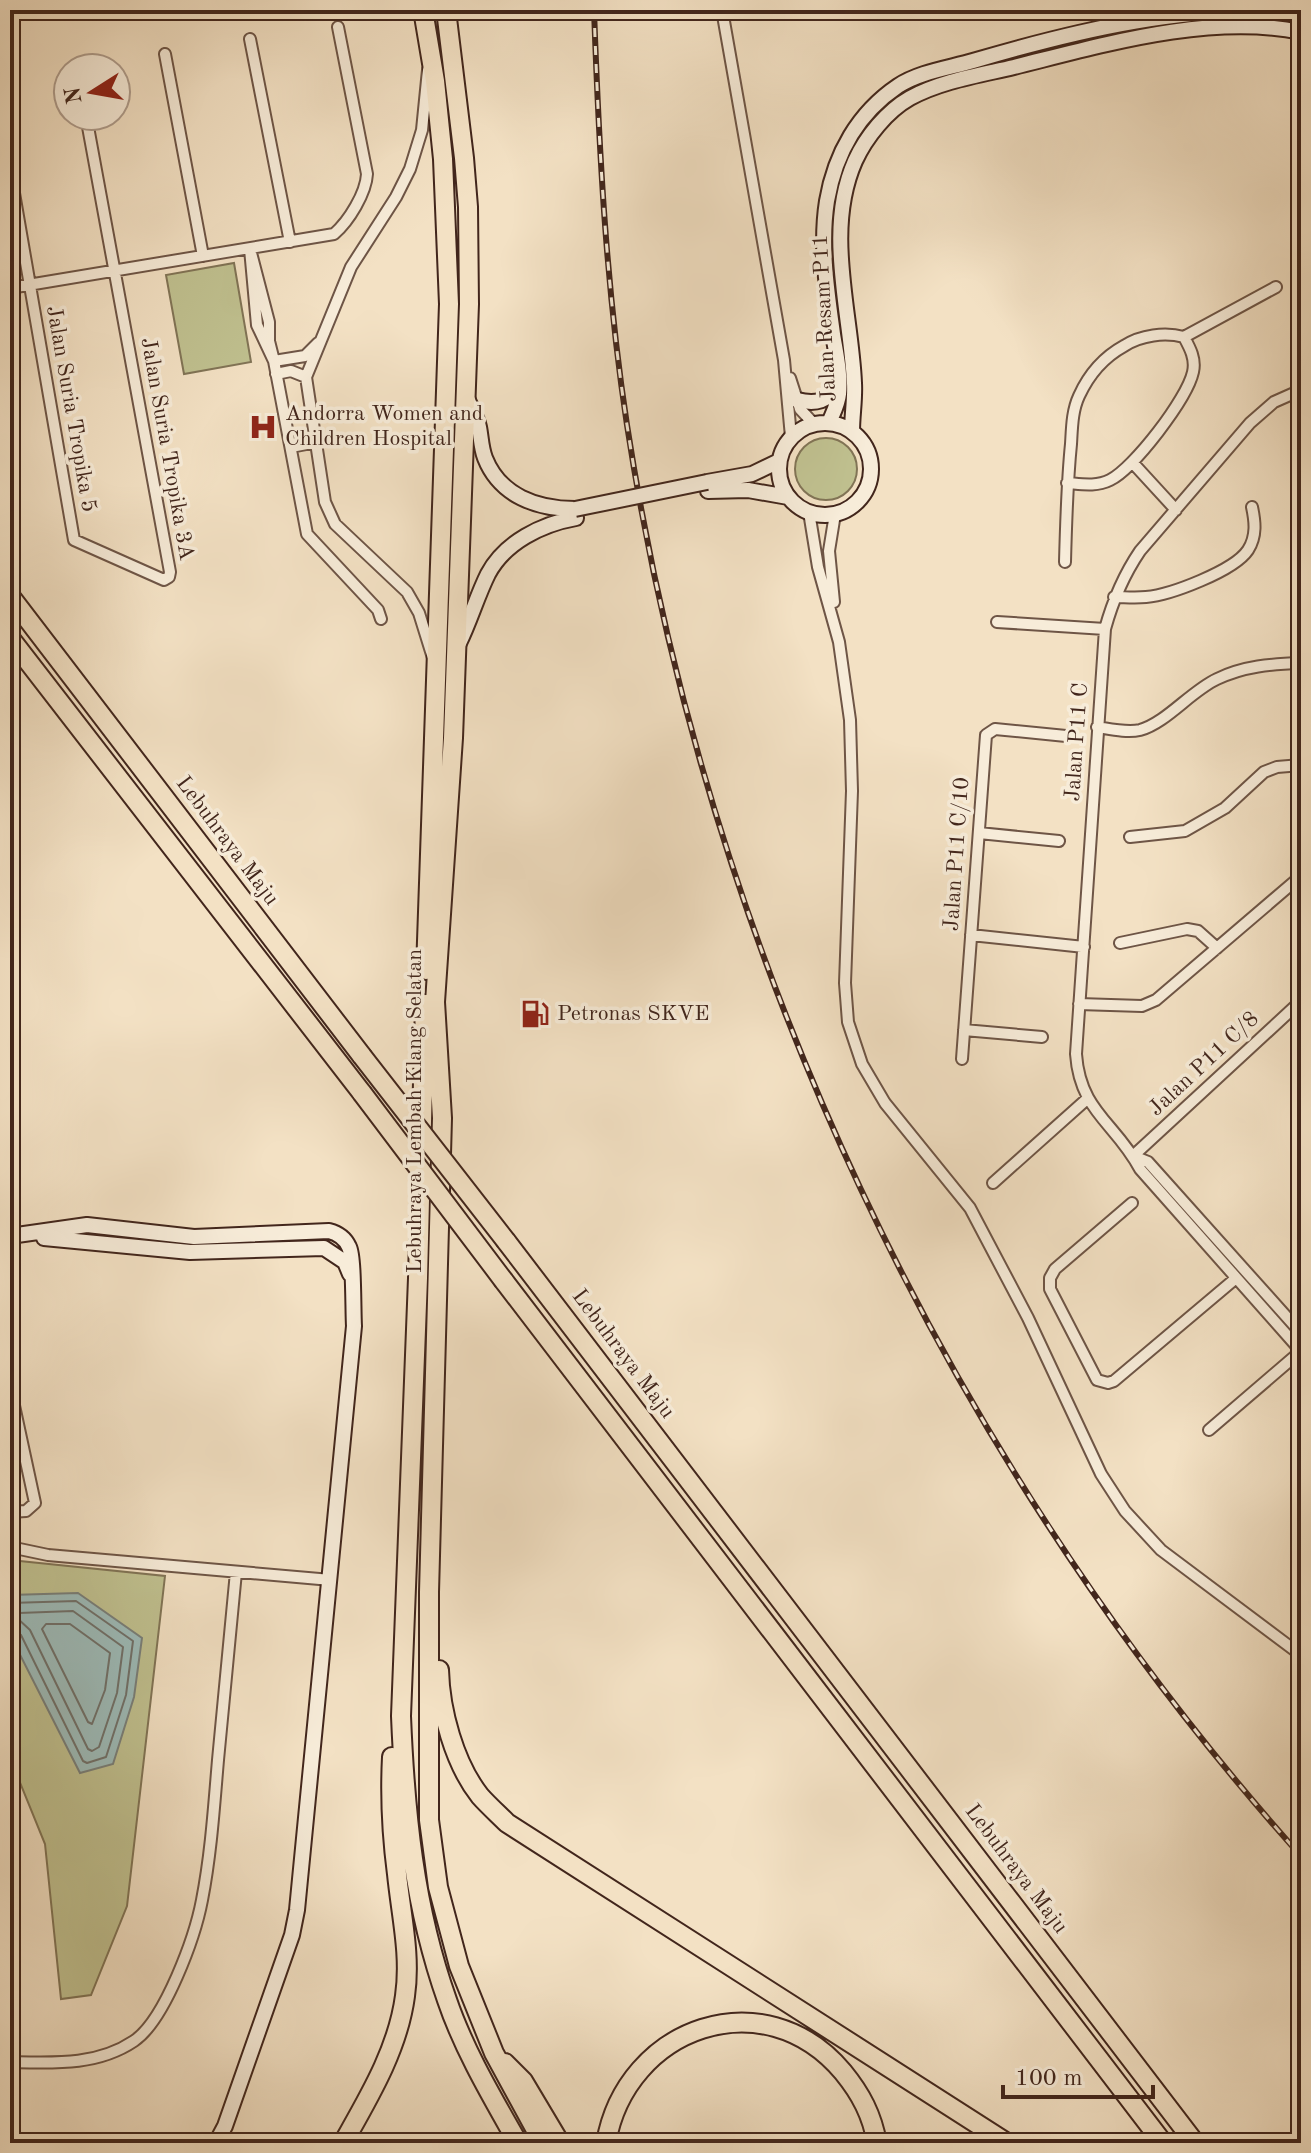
<svg xmlns="http://www.w3.org/2000/svg" width="1311" height="2153" font-family="'Old Standard TT',serif">
<rect width="100%" height="100%" fill="#f3e1c4"/>
<filter id="stains"><feTurbulence type="fractalNoise" baseFrequency=".0025" numOctaves="4"/><feColorMatrix values="0 0 0 0 .2 0 0 0 0 .09 0 0 0 0 .02 0 0 0 .5 -.17"/></filter>
<radialGradient id="worn" r=".72"><stop offset=".6" stop-color="#630" stop-opacity="0"/><stop offset="1" stop-color="#630" stop-opacity=".3"/></radialGradient>
<path fill="#c0c190" stroke="#817456" stroke-width="2" d="M 234,263 L 251,362 L 184,374 L 166,275 Z
M795 469a31 31 0 1 1 62 0a31 31 0 1 1-62 0Z
M 10,1560 L 165,1576 L 127,1906 L 91,1995 L 61,1999 L 45,1844 L 10,1758 Z"/>
<path fill="#9dbcba" stroke="#79807b" stroke-width="2" d="M 78,1593 L 142,1638 L 134,1697 L 113,1764 L 80,1773 L 10,1635 L 10,1595 Z"/>
<g fill="none" stroke-linecap="round" stroke-linejoin="round">
<path stroke="#70716b" stroke-width="2" d="M 10,1603 L 76,1601 L 133,1641 L 126,1695 L 106,1757 L 87,1763 L 83,1761 L 21,1635 L 10,1630
M 73,1611 L 123,1647 L 117,1693 L 99,1747 L 92,1751 L 88,1749 L 30,1630 L 16,1617 L 19,1613 Z
M 70,1624 L 110,1653 L 105,1690 L 92,1724 L 88,1722 L 42,1629 L 46,1624 Z"/>
<defs>
<path id="street" d="M 722,10 L 784,360 L 791,437
M 250,39 L 290,242
M 165,54 L 203,256
M 428,70 L 422,130 L 410,169 L 396,197 L 351,267 L 306,377 L 325,502 L 335,524 L 407,592 L 419,613 L 433,658
M 10,170 L 74,540 L 164,580 L 169,577 L 170,572 L 86,116
M 250,249 L 269,322 L 269,341 L 274,361 L 257,325 Z
M 10,288 L 334,234 C 349,221 366,193 367,174 L 338,27
M 1184,337 L 1276,287
M 318,343 L 305,356 L 274,361 L 307,534 L 378,610 L 381,619
M 276,374 L 291,371 L 306,377
M 790,378 L 800,409 L 814,424
M 291,447 L 317,442
M 1132,462 L 1176,510
M 809,512 L 818,567 L 839,642 L 850,720 L 852,791 L 845,983 L 848,1022 L 862,1064 L 885,1103 L 970,1208 L 1028,1318 L 1101,1474 L 1125,1511 L 1161,1550 L 1301,1655
M 1065,562 C 1066,523 1067,484 1071,444 C 1072,428 1072,411 1079,396 C 1089,374 1104,357 1124,346 C 1141,335 1165,332 1184,337 C 1190,348 1196,359 1193,372 C 1187,399 1134,468 1110,480 C 1096,487 1081,484 1067,483
M 1114,597 C 1124,597 1135,598 1146,597 C 1170,595 1234,571 1248,550 C 1257,536 1255,521 1252,507
M 834,602 L 829,551 L 835,514
M 997,622 L 1105,629
M 1097,727 C 1110,729 1127,733 1140,730 C 1166,723 1191,691 1217,679 C 1244,666 1271,664 1301,663
M 10,800 L 10,809
M 979,833 L 1059,841
M 1130,837 L 1185,831 L 1225,808 L 1264,772 L 1277,767 L 1301,765
M 971,935 L 1084,947
M 1120,943 L 1187,929 L 1198,931 L 1217,948
M 1079,1004 L 1142,1006 L 1156,1000 L 1301,876
M 964,1030 L 1042,1037
M 962,1059 L 986,735 L 995,729 L 1066,736
M 1133,1156 L 1148,1162 L 1301,1333
M 1133,1156 L 1301,1001
M 993,1183 L 1087,1099
M 1132,1203 L 1055,1269 L 1050,1278 L 1050,1289 L 1097,1380 L 1108,1383 L 1114,1381 L 1235,1279
M 10,1387 L 35,1503 L 26,1511 L 10,1512
M 1209,1430 L 1301,1351 L 1140,1169 C 1116,1123 1080,1112 1076,1054 L 1105,629 C 1113,600 1123,576 1140,551 L 1250,423 L 1274,402 L 1301,390
M 10,1547 L 48,1555 L 331,1580
M 10,2062 C 53,2063 97,2066 134,2041 C 165,2020 195,1937 202,1900 C 211,1854 214,1807 218,1760 C 224,1697 230,1635 236,1572"/>
<path id="secondary" d="M 467,398 C 471,408 477,417 479,427 C 481,437 481,448 485,458 C 500,496 537,509 575,509
M 797,400 C 817,405 827,401 839,385
M 829,423 C 833,413 838,404 839,394 C 841,374 836,353 833,334 C 827,290 820,245 827,201 C 835,154 858,113 898,86 C 919,72 949,68 973,61 C 1071,32 1199,0 1301,15
M779 469a46 46 0 1 1 92 0a46 46 0 1 1-92 0Z
M 852,432 C 852,415 855,399 854,383 C 851,311 824,231 855,161 C 866,137 887,111 910,98 C 941,81 980,75 1014,67 C 1103,45 1210,13 1301,32
M 707,482 L 752,474 L 779,461
M 708,491 L 748,490 L 788,497
M 459,643 C 470,621 477,596 488,574 C 505,542 542,524 576,518
M 10,1236 L 87,1225 L 194,1237 L 329,1231 C 337,1233 345,1238 349,1247 C 354,1256 353,1311 354,1326 L 297,1910 L 292,1935 L 225,2126 L 216,2143
M 44,1238 L 190,1252 L 324,1248 L 345,1262 L 350,1274"/>
<path id="highway" d="M 423,10 L 435,81 L 443,159 L 449,304 L 426,970
M 446,10 L 464,158 L 468,207 L 469,304 L 453,738 L 435,1002 L 442,1118 L 429,1592 L 429,1820 L 438,1887 L 459,1966 L 494,2053 L 543,2143
M 10,596 L 362,1056
M 10,638 L 362,1093
M 425,1004 L 418,1278 L 401,1716 C 405,1813 414,1907 447,2000 C 464,2050 492,2097 518,2143
M 506,1241 L 1195,2143
M 504,1281 L 1163,2143
M 439,1670 C 440,1710 454,1763 480,1796 C 488,1805 498,1814 507,1823 L 1007,2143
M 505,2063 L 523,2081 L 560,2143
M 343,2143 C 369,2097 398,2049 405,1996 C 411,1955 401,1915 397,1874 C 392,1836 390,1796 392,1757
M 606,2143 C 626,2027 764,1978 843,2072 C 861,2094 872,2115 877,2143"/>
</defs>
<use href="#street" stroke="#6e5546" stroke-width="14"/>
<use href="#secondary" stroke="#42261c" stroke-width="18"/>
<use href="#highway" stroke="#42261c" stroke-width="22"/>
<use href="#street" stroke="#f7ecd9" stroke-width="10"/>
<use href="#secondary" stroke="#f7ecd9" stroke-width="14"/>
<use href="#highway" stroke="#f3e1c4" stroke-width="18"/>
<defs>
<path id="rail" d="M 594,10 C 599,149 606,287 627,425 C 708,953 945,1458 1301,1856"/>
</defs>
<use href="#rail" stroke="#42261c" stroke-width="6"/>
<use href="#rail" stroke="#f7ecd9" stroke-width="3" stroke-dasharray="9" stroke-linecap="butt"/>
<defs>
<path id="secondary-bridge" d="M 575,509 L 707,482"/>
<path id="highway-bridge" d="M 362,1056 L 506,1241
M 362,1093 L 504,1281"/>
</defs>
<use href="#secondary-bridge" stroke="#42261c" stroke-width="18" stroke-linecap="butt"/>
<use href="#highway-bridge" stroke="#42261c" stroke-width="22" stroke-linecap="butt"/>
<use href="#secondary-bridge" stroke="#f7ecd9" stroke-width="14"/>
<use href="#highway-bridge" stroke="#f3e1c4" stroke-width="18"/>
</g>
<defs>
<symbol id="hospital-bare" viewBox="-9 -9 18 18"><path d="M-5-5h3v3.5h4V-5h3V5h-3V1.5h-4V5h-3Z" fill="#8f2418" stroke="#f7ecd9" stroke-width="2.5" paint-order="stroke"/></symbol>
<symbol id="fuel-bare" viewBox="-9 -9 18 18"><path d="M-5.5-6h7V0h2V4h1.3V-2.5L3-4.5l.8-.8L6-3V5H2.5V1h-1V6h-7ZM-4.2-4.7v3.2H.2V-4.7Z" fill="#8f2418" stroke="#f7ecd9" stroke-width="2.5" paint-order="stroke"/></symbol>
</defs>
<g fill-rule="evenodd">
<use href="#hospital-bare" x="243" y="407" width="40" height="40"/>
<use href="#fuel-bare" x="515" y="994" width="40" height="40"/>
</g>
<g text-anchor="middle" dominant-baseline="central" stroke-width="7" stroke-linejoin="round" paint-order="stroke">
<g font-size="22" fill="#42261c" stroke="#f7ecd9">
<text transform="translate(825 318) rotate(-93)">Jalan Resam P11</text>
<text transform="translate(71 409) rotate(80)">Jalan Suria Tropika 5</text>
<text transform="translate(167 449) rotate(80)">Jalan Suria Tropika 3A</text>
<text transform="translate(1077 742) rotate(-86)">Jalan P11 C</text>
<text transform="translate(227 841) rotate(53)">Lebuhraya Maju</text>
<text transform="translate(957 854) rotate(-86)">Jalan P11 C/10</text>
<text transform="translate(1204 1064) rotate(-43)">Jalan P11 C/8</text>
<text transform="translate(415 1111) rotate(-90)">Lebuhraya Lembah Klang Selatan</text>
<text transform="translate(623 1354) rotate(53)">Lebuhraya Maju</text>
<text transform="translate(1016 1869) rotate(53)">Lebuhraya Maju</text>
</g>
<g font-size="22" fill="#42261c" stroke="#f7ecd9" text-anchor="start">
<text x="285" y="414">Andorra Women and<tspan x="285" dy="25">Children Hospital</tspan></text>
<text x="557" y="1014">Petronas SKVE</text>
</g>
</g>
<rect width="1311" height="2153" fill="none" stroke="#f3e1c4" stroke-width="40"/>
<rect x="12" y="12" width="1287" height="2129" fill="none" stroke="#42261c" stroke-width="4"/>
<rect x="20" y="20" width="1271" height="2113" fill="none" stroke="#42261c" stroke-width="2"/>
<g transform="translate(92 92) rotate(259)"><circle r="38" fill="#f7ecd9" stroke="#af9d8d" stroke-width="2"/>
<path d="M0-6L14 30L0 20L-14 30Z" fill="#8f2418"/>
<text y="-12" font-size="22" font-weight="bold" text-anchor="middle" fill="#42261c">N</text>
</g>
<path d="M1003 2085v12h150v-12" fill="none" stroke="#42261c" stroke-width="4"/>
<text x="1015" y="2085" font-size="24" fill="#42261c" stroke="#f7ecd9" stroke-width="6" paint-order="stroke">100 m</text>
<rect width="100%" height="100%" filter="url(#stains)"/>
<rect width="100%" height="100%" fill="url(#worn)"/>
</svg>
